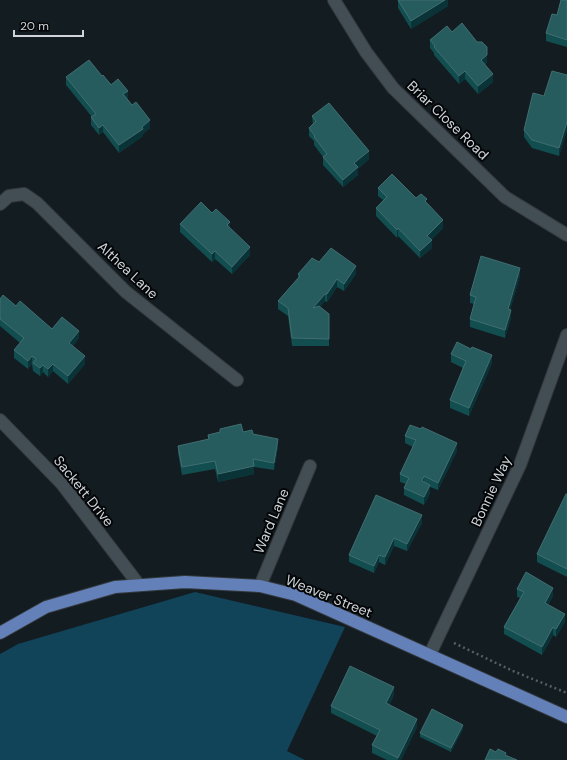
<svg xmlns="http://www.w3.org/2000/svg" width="567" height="760" font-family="'DM Sans',sans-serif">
<rect width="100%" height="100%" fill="#131c21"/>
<path fill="#114359" d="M 195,592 L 345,627 L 287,751 L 305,760 L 0,760 L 0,654 L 18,644 Z"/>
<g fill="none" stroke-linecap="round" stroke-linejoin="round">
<defs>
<path id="minor" d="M 334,0 L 366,52 L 393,88 L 505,197 L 567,235
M 0,204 L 9,196 L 24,194 L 37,203 L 126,292 L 237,380
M 0,420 L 62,484 L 139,585
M 260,586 L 310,466
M 430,654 L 520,465 L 567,335"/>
<path id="major" d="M 0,633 L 46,607 L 115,587 L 185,582 L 260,586 L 296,595 L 567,717"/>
</defs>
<use href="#minor" stroke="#33383c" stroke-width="14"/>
<use href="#major" stroke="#33383c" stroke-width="14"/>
<path stroke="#565e63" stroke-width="2.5" stroke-dasharray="2 3" stroke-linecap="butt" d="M 454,643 L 513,671 L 567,693"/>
<use href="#minor" stroke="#434e54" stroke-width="12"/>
<use href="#major" stroke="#6380b8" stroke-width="12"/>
</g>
<path fill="#124d4f" d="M 398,0 L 448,0 L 448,6 L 411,29 L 398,8 Z
M 567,0 L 567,47 L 546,41 L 546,33 L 557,15 Z
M 452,32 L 487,62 L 485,65 L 493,82 L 478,94 L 465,79 L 459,84 L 434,55 L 434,53 L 430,48 L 430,40 Z
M 567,75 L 567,130 L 559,156 L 532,148 L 524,137 L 524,130 L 544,96 Z
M 102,76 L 128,98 L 127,99 L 150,128 L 143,134 L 143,136 L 119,153 L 103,132 L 99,135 L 91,125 L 91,117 L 92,117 L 66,85 L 66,77 Z
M 312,116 L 369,159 L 358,169 L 358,175 L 343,187 L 323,165 L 323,157 L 314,145 L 314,141 L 309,136 L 309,128 L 313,125 Z
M 378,188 L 416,198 L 427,203 L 443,228 L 431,240 L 432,248 L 420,258 L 398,236 L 397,238 L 376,216 L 376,208 L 383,200 L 378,196 Z
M 212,213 L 230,228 L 250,255 L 232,274 L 215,259 L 212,262 L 180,232 L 180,224 Z
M 319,262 L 356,274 L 344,291 L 337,287 L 327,302 L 325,301 L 320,307 L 329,314 L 329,346 L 292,346 L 288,316 L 278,309 L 278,301 L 298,278 L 298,274 Z
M 520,276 L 510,310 L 511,318 L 505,338 L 470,327 L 470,319 L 474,304 L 470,303 L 470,295 Z
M 0,299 L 16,306 L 52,329 L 79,338 L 73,346 L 85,364 L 68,384 L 53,371 L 48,377 L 43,372 L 40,376 L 33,371 L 32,364 L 28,369 L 14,358 L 14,350 L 20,343 L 0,326 Z
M 471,349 L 492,363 L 469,416 L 450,408 L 450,400 L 463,368 L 451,362 L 451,354 Z
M 243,432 L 253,434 L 278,446 L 274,470 L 254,467 L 254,474 L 218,482 L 215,469 L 182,475 L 178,453 L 178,446 L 208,440 L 208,435 Z
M 405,436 L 457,451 L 438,490 L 430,487 L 430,493 L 424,505 L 404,495 L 404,488 L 406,484 L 400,482 L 400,474 L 413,447 L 405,443 Z
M 567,494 L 567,577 L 537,562 L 537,554 Z
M 422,523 L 407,551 L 394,546 L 385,565 L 379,562 L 374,573 L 349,562 L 349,555 Z
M 517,589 L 553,596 L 548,605 L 565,622 L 556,637 L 553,635 L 542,655 L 504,634 L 504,627 L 520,598 L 517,597 Z
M 394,695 L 389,705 L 417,727 L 401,760 L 387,760 L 372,753 L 372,745 L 377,736 L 331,713 L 331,706 Z
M 463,729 L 451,752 L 420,737 L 420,733 Z"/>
<path fill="#0a3337" d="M 445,0 L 448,0 L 448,6 L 411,29 L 411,21 Z
M 487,55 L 487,62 L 481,68 L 481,60 Z
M 465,71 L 465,79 L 459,84 L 459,76 Z
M 493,74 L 493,82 L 478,94 L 478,86 Z
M 128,91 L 128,98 L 123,102 L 123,94 Z
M 150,120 L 150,128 L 143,134 L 143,136 L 119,153 L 119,145 Z
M 567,122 L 567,130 L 559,156 L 559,148 Z
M 103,125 L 103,132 L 99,135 L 99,128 Z
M 369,151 L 369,159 L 358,169 L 358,175 L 343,187 L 343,180 L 354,163 Z
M 443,220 L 443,228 L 427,244 L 427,236 Z
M 230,222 L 230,230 L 227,225 Z
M 398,228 L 398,236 L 397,238 L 397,230 Z
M 432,240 L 432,248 L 420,258 L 420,251 Z
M 250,247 L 250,255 L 232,274 L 232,267 Z
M 215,251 L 215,259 L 212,262 L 212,254 Z
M 356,266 L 356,274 L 344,291 L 344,284 Z
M 520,268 L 520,276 L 508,317 L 508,309 Z
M 337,279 L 337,287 L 327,302 L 327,294 Z
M 325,294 L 325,301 L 313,316 L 313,308 Z
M 511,310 L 511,318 L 505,338 L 505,330 Z
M 79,331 L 79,338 L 69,351 L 69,343 Z
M 492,355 L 492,363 L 469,416 L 469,408 Z
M 32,356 L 32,364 L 28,369 L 28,361 Z
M 85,356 L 85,364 L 68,384 L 68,376 Z
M 53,364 L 53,371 L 48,377 L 48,369 Z
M 43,365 L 43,372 L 40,376 L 40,368 Z
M 278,439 L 278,446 L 274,470 L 274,463 Z
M 457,443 L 457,451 L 438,490 L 438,483 Z
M 254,466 L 254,474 L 218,482 L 218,474 Z
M 424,476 L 424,484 L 422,481 Z
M 430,485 L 430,493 L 424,505 L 424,497 Z
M 422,515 L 422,523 L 407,551 L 407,544 Z
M 394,538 L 394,546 L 385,565 L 385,557 Z
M 379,555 L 379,562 L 374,573 L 374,566 Z
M 553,588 L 553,596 L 545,611 L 545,603 Z
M 565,614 L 565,622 L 556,637 L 556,629 Z
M 553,627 L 553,635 L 542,655 L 542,647 Z
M 394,687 L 394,695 L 386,711 L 386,703 Z
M 417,719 L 417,727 L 401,760 L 398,760 L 398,758 Z
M 463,725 L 463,729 L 451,752 L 451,748 Z"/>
<path fill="#265c5e" stroke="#416e71" d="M 398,0 L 445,0 L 411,21 Z
M 561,0 L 567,0 L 567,40 L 546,33 L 552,14 L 557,15 Z
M 462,23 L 477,42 L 482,42 L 487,47 L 487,55 L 481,60 L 493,74 L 478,86 L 465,71 L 459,76 L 434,47 L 435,46 L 430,40 L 447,26 L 452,32 Z
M 89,60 L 102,76 L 103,75 L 111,85 L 118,79 L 128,91 L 123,94 L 132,105 L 136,102 L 150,120 L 142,127 L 143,129 L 119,145 L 103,125 L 99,128 L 91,117 L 96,114 L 66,77 Z
M 552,71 L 567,75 L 567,122 L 559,148 L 532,140 L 524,130 L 533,93 L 544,96 Z
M 329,103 L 369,151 L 354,163 L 358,167 L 343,180 L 323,157 L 327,154 L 314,137 L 315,136 L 309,128 L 316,121 L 312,116 Z
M 392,174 L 416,198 L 421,194 L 427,199 L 425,201 L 443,220 L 427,236 L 432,240 L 420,251 L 398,228 L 397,230 L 376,208 L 387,197 L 378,188 Z
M 201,202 L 212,213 L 216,209 L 230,222 L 227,225 L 250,247 L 232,267 L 215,251 L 212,254 L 180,224 Z
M 331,248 L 356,266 L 344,284 L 337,279 L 327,294 L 325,294 L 313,308 L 319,306 L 329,314 L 329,339 L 292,338 L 288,308 L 278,301 L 300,276 L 298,274 L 312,258 L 319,262 Z
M 481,256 L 520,268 L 508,309 L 511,310 L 505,330 L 470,319 L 476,297 L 470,295 Z
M 3,295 L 16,306 L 20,301 L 52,329 L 62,317 L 79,331 L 69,343 L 85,356 L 68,376 L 53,364 L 48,369 L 43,365 L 40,368 L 33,363 L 36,359 L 32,356 L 28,361 L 14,350 L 24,338 L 0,319 L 0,299 Z
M 457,342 L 471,349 L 472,347 L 492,355 L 469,408 L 450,400 L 466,361 L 451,354 Z
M 241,424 L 243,432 L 252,430 L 253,434 L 278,439 L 274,463 L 253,459 L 254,466 L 218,474 L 215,461 L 182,467 L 178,446 L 209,439 L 208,435 L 220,432 L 220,429 Z
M 410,425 L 421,429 L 422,427 L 457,443 L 438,483 L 424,476 L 422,481 L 430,485 L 424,497 L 404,488 L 409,478 L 400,474 L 416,440 L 405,436 Z
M 566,494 L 567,494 L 567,569 L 537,554 Z
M 376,495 L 422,515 L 407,544 L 394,538 L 385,557 L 379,555 L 374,566 L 349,555 Z
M 526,572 L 553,588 L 545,603 L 565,614 L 556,629 L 553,627 L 542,647 L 504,627 L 524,592 L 517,589 Z
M 350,666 L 394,687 L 386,703 L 417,719 L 398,758 L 372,745 L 380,730 L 331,706 Z
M 432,709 L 463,725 L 451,748 L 420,733 Z
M 490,749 L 496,752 L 498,749 L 506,753 L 505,755 L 517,760 L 485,760 Z"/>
<g text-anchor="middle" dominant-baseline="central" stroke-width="4" stroke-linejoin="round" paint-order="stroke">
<g font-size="14" fill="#ced4d8" stroke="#040608">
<text transform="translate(448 120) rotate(44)">Briar Close Road</text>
<text transform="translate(128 270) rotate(43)">Althea Lane</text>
<text transform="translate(84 491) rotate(51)">Sackett Drive</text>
<text transform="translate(491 491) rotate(-65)">Bonnie Way</text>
<text transform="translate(271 521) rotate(-67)">Ward Lane</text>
<text transform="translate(329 596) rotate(22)">Weaver Street</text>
</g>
</g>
<path d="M14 30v6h69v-6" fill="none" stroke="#ced4d8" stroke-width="2"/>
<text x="20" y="30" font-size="12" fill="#ced4d8" stroke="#040608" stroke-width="3" paint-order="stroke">20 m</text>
</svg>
